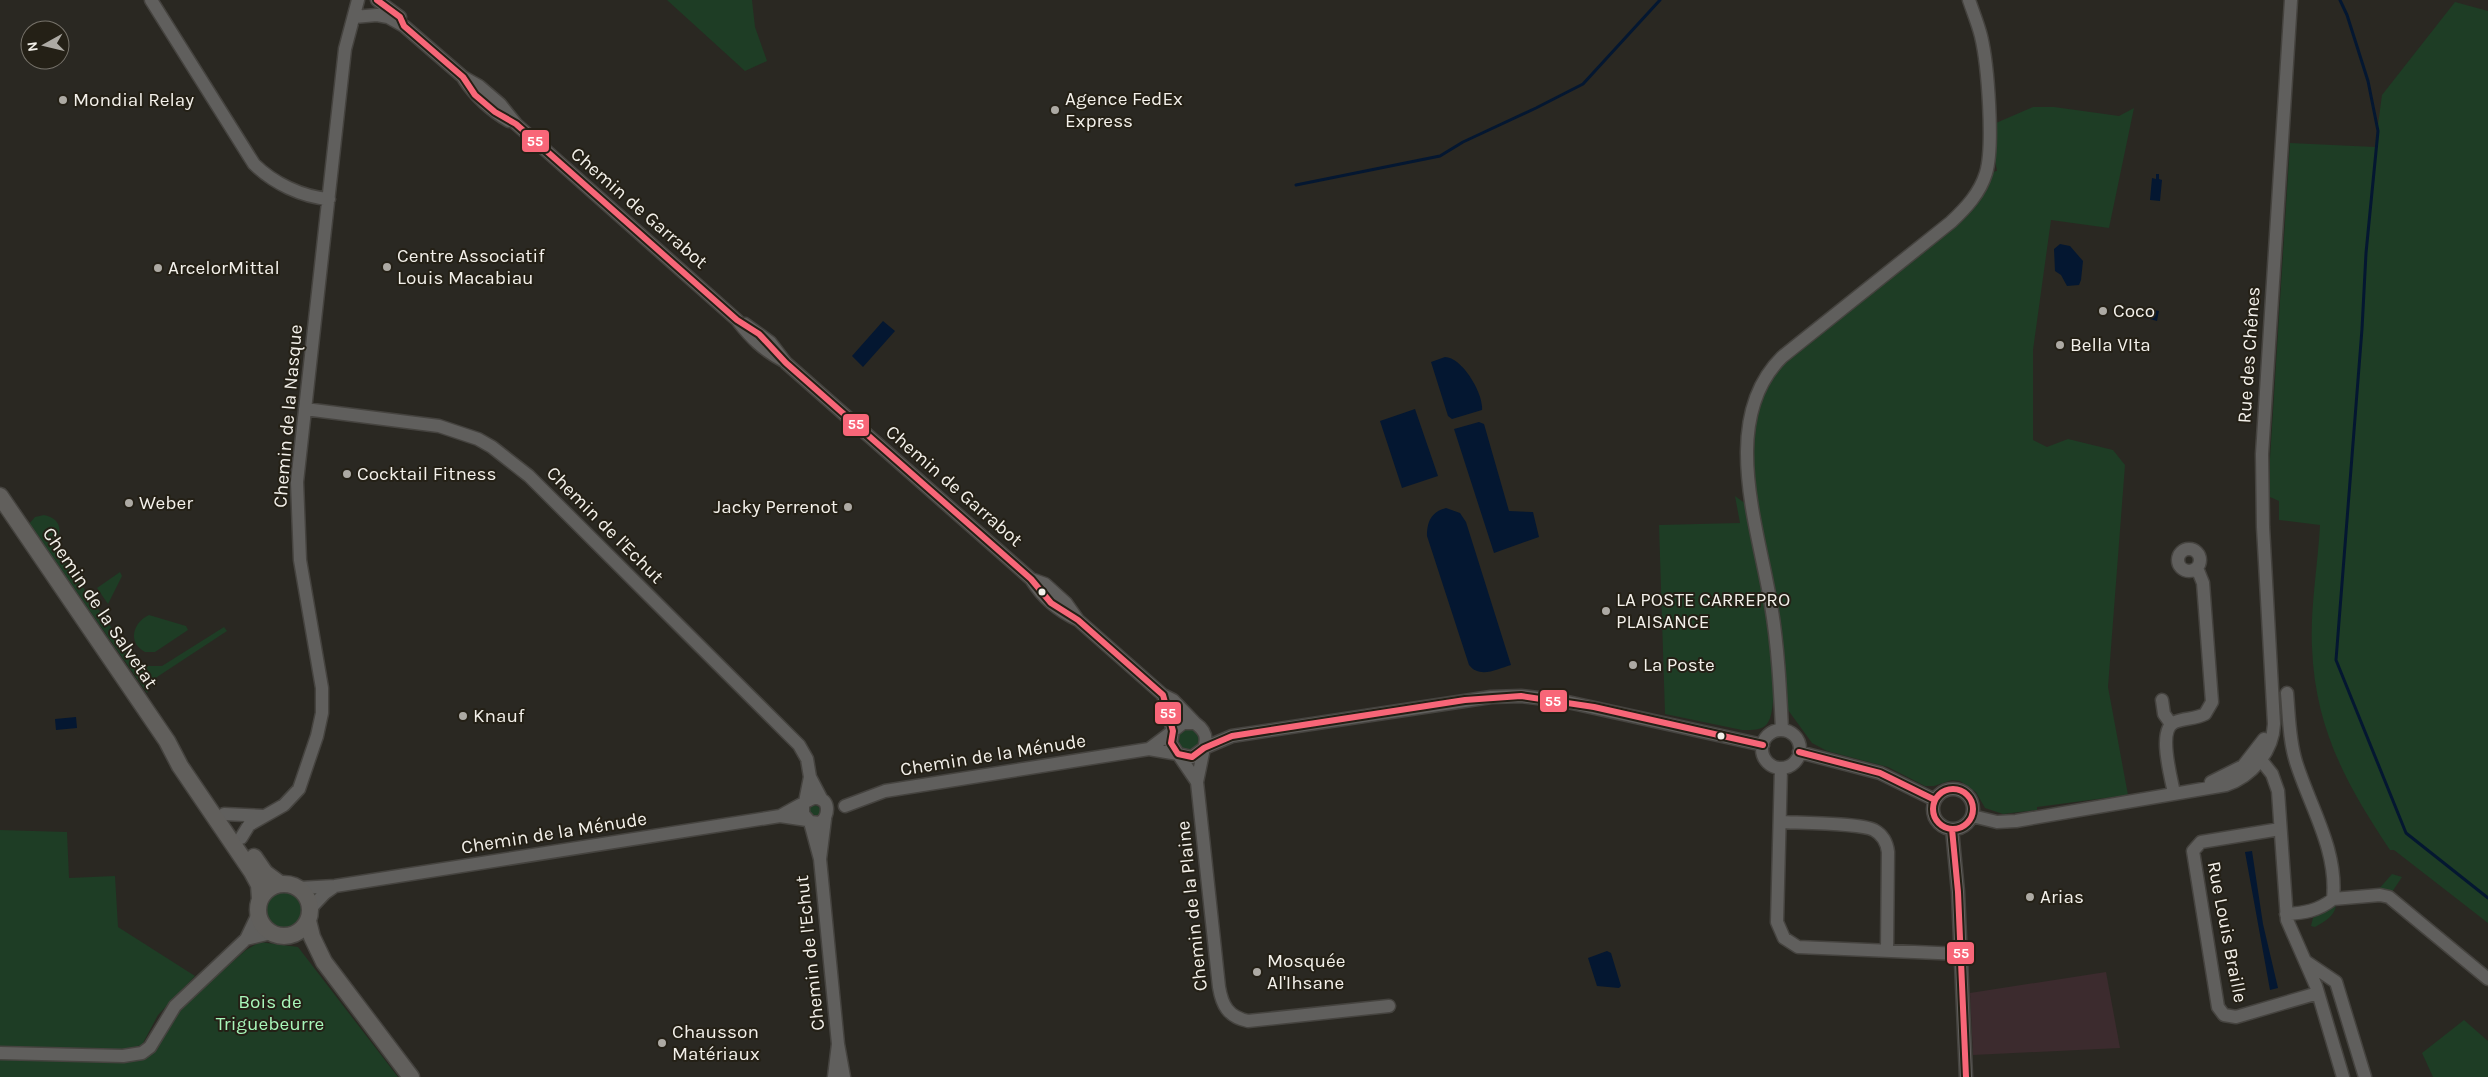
<svg xmlns="http://www.w3.org/2000/svg" width="2488" height="1077" font-family="Karla,sans-serif">
  <style>
    .education { fill: #3c2b2e }
    .green { fill: #1e3d25 }
    .water { fill: #041731 }
    .lines { fill: none; stroke-linecap: round; stroke-linejoin: round }
    .stream { stroke: #041731; stroke-width: 3 }
    .minor-casing { stroke: #45433f; stroke-width: 15 }
    .major-casing { stroke: #45433f; stroke-width: 19 }
    .minor { stroke: #605f5d; stroke-width: 12 }
    .major { stroke: #615f5c; stroke-width: 16 }
    .bus-1-casing { stroke: #242016; stroke-width: 10 }
    .bus-1 { stroke: #f86678; stroke-width: 6 }
    .poi-dot { fill: #adaaa4; stroke: #242016; stroke-width: 2 }
    .bus-dot { fill: #f3f0ea; stroke: #242016; stroke-width: 2 }
    .labels { text-anchor: middle; dominant-baseline: central; stroke-width: 4; stroke-linejoin: round; paint-order: stroke }
    .poi-label { font-size: 19px; fill: #f3f0ea; stroke: #242016; text-anchor: start }
    .street-label { font-size: 19px; fill: #f3f0ea; stroke: #242016 }
    .park-label { font-size: 19px; fill: #a8f6b9; stroke: #242016 }
    .line-badge { stroke: #242016; stroke-width: 2 }
    .badge-label { font-size: 14px; text-anchor: middle; font-weight: bold; fill: #fff }
  </style>
  <rect width="100%" height="100%" fill="#2a2822"/>
  <path class="education" d="M 2106,972 L 2120,1048 L 1973,1055 L 1970,993 Z"/>
  <path class="green" d="M 667,0 L 752,0 L 755,27 L 767,61 L 745,71 Z
    M 2455,2 L 2488,11 L 2488,923 L 2394,850 L 2390,850 C 2346,784 2315,728 2312,647 C 2310,609 2318,564 2320,525 L 2279,520 L 2279,501 L 2270,497 L 2270,458 L 2290,143 L 2375,147 L 2382,95 Z
    M 2033,107 L 2054,107 L 2119,116 L 2134,108 L 2109,228 L 2051,220 L 2033,350 L 2033,440 L 2047,447 L 2068,439 L 2113,450 L 2125,465 L 2108,687 L 2128,795 L 2037,807 L 2037,810 L 2003,814 L 1985,808 L 1976,792 L 1960,781 L 1952,780 L 1934,786 L 1925,786 L 1888,767 L 1827,751 L 1812,743 L 1788,710 L 1784,692 L 1772,578 L 1756,497 L 1753,462 L 1756,424 L 1761,395 L 1776,371 L 1795,352 L 1964,219 L 1981,196 L 1992,172 L 1997,171 L 1995,160 L 1996,123 Z
    M 1735,496 L 1746,504 C 1753,539 1787,700 1767,724 C 1761,731 1751,730 1742,730 L 1665,714 L 1659,525 L 1740,523 Z
    M 44,515 C 61,518 64,533 53,544 L 133,659 L 146,666 L 162,666 L 224,627 L 227,631 L 154,679 L 147,693 L 29,524 L 35,517 Z
    M 120,572 L 122,576 L 108,604 L 97,588 Z
    M 149,615 L 186,626 L 188,630 L 155,652 L 145,652 C 127,643 133,622 149,615 Z
    M1177 740a11 11 0 1 1 22 0a11 11 0 1 1-22 0Z
    M809.5 811a5.5 5.5 0 1 1 11 0a5.5 5.5 0 1 1-11 0Z
    M 0,830 L 67,832 L 69,878 L 115,876 L 118,927 L 195,976 L 158,1015 L 142,1045 L 120,1050 L 0,1046 Z
    M 2392,874 L 2402,877 L 2392,892 L 2378,890 Z
    M265 911a19 19 0 1 1 38 0a19 19 0 1 1-38 0Z
    M 2336,905 C 2335,916 2324,922 2315,927 L 2311,926 L 2313,918 Z
    M 260,942 L 298,947 L 398,1077 L 0,1077 L 0,1058 L 131,1060 L 149,1056 L 180,1008 L 246,950 Z
    M 2464,1020 L 2488,1041 L 2488,1077 L 2433,1077 L 2422,1053 Z"/>
  <path class="water" d="M 2156,174 L 2159,174 L 2159,179 L 2162,180 L 2160,201 L 2150,200 L 2152,178 L 2156,179 Z
    M 2060,244 L 2070,246 L 2083,261 L 2081,280 L 2079,285 L 2067,286 L 2061,275 L 2055,271 L 2054,249 Z
    M 2149,309 L 2159,311 L 2157,321 L 2143,317 L 2144,310 Z
    M 883,321 L 895,331 L 863,367 L 852,356 Z
    M 1445,357 C 1462,357 1484,394 1482,410 L 1452,419 L 1448,416 L 1431,362 Z
    M 1415,409 L 1438,476 L 1402,488 L 1380,421 Z
    M 1479,422 L 1484,424 L 1509,511 L 1533,512 L 1539,537 L 1494,553 L 1454,429 Z
    M 1446,508 L 1460,513 L 1466,522 L 1511,665 C 1497,669 1480,679 1469,665 L 1427,536 C 1427,522 1431,512 1446,508 Z
    M 76,717 L 77,728 L 56,730 L 55,719 Z
    M 2252,851 L 2263,924 L 2278,988 L 2270,990 L 2245,852 Z
    M 1607,951 L 1611,953 L 1621,986 L 1619,988 L 1597,986 L 1588,958 Z"/>
  <g class="lines">
    <path class="stream" d="M 2340,0 L 2347,15 L 2368,81 L 2378,131 L 2366,253 L 2362,329 L 2336,660 L 2406,833 L 2488,898
      M 1296,185 L 1440,156 L 1463,142 L 1536,108 L 1583,84 L 1660,0"/>
    <g class="minor-casing">
      <path id="minor" d="M 151,0 L 254,164 C 273,183 302,197 329,199
        M 377,0 L 400,17
        M 354,17 L 377,15 L 388,17 L 404,26 L 463,77 L 479,86 L 500,104 L 516,124 L 737,320 C 751,338 763,350 784,361
        M 464,79 C 476,97 490,110 509,121
        M 745,324 L 770,342 L 786,363 L 1031,579 C 1043,598 1057,610 1078,620
        M 305,409 L 439,426 L 478,439 L 492,447 L 529,476 L 799,745 L 807,759 L 810,777
        M2178 560a11 11 0 1 1 22 0a11 11 0 1 1-22 0Z
        M 1031,579 L 1045,584 L 1066,603 L 1078,620 L 1163,695 L 1173,700 L 1195,723
        M 1163,695 L 1173,731
        M 2162,700 L 2164,714 L 2171,724
        M 1782,730 C 1780,688 1778,646 1771,605 C 1759,529 1718,420 1782,357 L 1951,222 C 1966,208 1980,193 1986,173 C 1994,146 1988,65 1981,36 C 1978,24 1973,12 1969,0
        M1762 749a19 19 0 1 1 38 0a19 19 0 1 1-38 0Z
        M 1173,731 L 1149,749 L 1178,754 L 1197,782 L 1204,748 C 1208,737 1205,730 1195,723 L 1183,723 L 1173,731 L 1171,743 L 1178,754 L 1192,757 L 1204,748 L 1232,736 L 1491,697 L 1521,696 L 1563,701 L 1763,745
        M 1799,752 L 1880,773 L 1935,800
        M 2261,760 L 2272,774 L 2278,791 L 2287,920 L 2316,986 L 2343,1077
        M 1781,768 L 1777,922 L 1784,938 L 1798,947 L 1961,954
        M 1197,782 L 1219,987 C 1222,1005 1228,1017 1248,1021 L 1389,1006
        M 2211,782 L 2243,766 L 2264,739
        M1933 809a20 20 0 1 1 40 0a20 20 0 1 1-40 0Z
        M 2174,793 C 2171,777 2157,729 2175,722 C 2185,718 2196,719 2205,714 L 2212,702 L 2203,583 L 2197,568
        M 805,802 L 810,777 L 822,800
        M 803,805 L 803,814 L 810,822 L 820,823 C 830,816 830,797 815,798 C 811,798 786,813 780,816 L 807,820
        M 845,806 L 885,791 L 1149,749
        M 224,814 L 264,816
        M 1972,816 L 1997,822 L 2016,821 L 2226,785 C 2251,777 2273,752 2274,724 L 2263,527 L 2262,454 L 2291,0
        M 810,822 L 820,859 L 825,819
        M 1780,822 C 1799,823 1860,823 1874,830 C 1883,835 1887,843 1888,852 L 1887,950
        M 1952,829 L 1958,892 L 1966,1077
        M 2280,829 L 2201,842 L 2193,851 L 2218,1007 L 2224,1015 L 2236,1017 L 2318,993
        M 241,838 L 249,825 L 284,805 L 299,789 L 317,736 L 322,713 L 322,688 L 300,560 L 297,482 L 345,49 L 358,0
        M 820,859 L 838,1044
        M 299,888 L 335,886 L 780,816
        M 2333,899 L 2380,895 L 2389,897 L 2488,979
        M 310,909 L 325,893 L 335,886
        M 2286,914 C 2304,913 2318,911 2333,899 C 2338,850 2310,807 2296,762 C 2289,740 2289,715 2287,693
        M 246,939 L 271,933
        M 2305,961 L 2336,982 L 2365,1077
        M 0,1053 L 123,1056 L 142,1053 L 150,1047 L 175,1006 L 246,939 L 258,914
        M 834,1077 L 838,1044 L 844,1077"/>
    </g>
    <g class="major-casing">
      <path id="major" d="M 0,496 L 167,741 L 180,766 L 252,872 L 259,885 L 260,899
        M 254,857 L 265,873 L 280,884
        M258 910a26 26 0 1 1 52 0a26 26 0 1 1-52 0Z
        M 308,921 L 312,937 L 324,962 L 411,1077"/>
    </g>
    <use href="#minor" class="minor"/>
    <use href="#major" class="major"/>
    <g class="bus-1-casing">
      <path id="bus-1" d="M 377,0 L 400,17 L 404,26 L 463,77 L 475,95 L 495,112 L 516,124 L 737,320 L 759,334 L 786,363 L 1031,579 L 1051,603 L 1078,620 L 1163,695 L 1173,731 L 1171,743 L 1178,754 L 1192,757 L 1204,748 L 1232,736 L 1465,700 L 1521,696 L 1594,707 L 1763,745
        M 1799,752 L 1880,773 L 1935,800
        M1933 809a20 20 0 1 1 40 0a20 20 0 1 1-40 0Z
        M 1952,829 L 1958,892 L 1966,1077"/>
    </g>
    <use href="#bus-1" class="bus-1"/>
  </g>
  <g class="poi-dot">
    <circle cx="63" cy="100" r="5"/>
    <circle cx="1055" cy="110" r="5"/>
    <circle cx="387" cy="267" r="5"/>
    <circle cx="158" cy="268" r="5"/>
    <circle cx="2103" cy="311" r="5"/>
    <circle cx="2060" cy="345" r="5"/>
    <circle cx="347" cy="474" r="5"/>
    <circle cx="129" cy="503" r="5"/>
    <circle cx="848" cy="507" r="5"/>
    <circle cx="1606" cy="611" r="5"/>
    <circle cx="1633" cy="665" r="5"/>
    <circle cx="463" cy="716" r="5"/>
    <circle cx="2030" cy="897" r="5"/>
    <circle cx="1257" cy="972" r="5"/>
    <circle cx="662" cy="1043" r="5"/>
  </g>
  <g class="bus-dot">
    <circle cx="1042" cy="592" r="4.5"/>
    <circle cx="1721" cy="736" r="4.5"/>
  </g>
  <g class="labels">
    <g class="poi-label">
      <text x="1065" y="99">Agence FedEx<tspan x="1065" dy="22">Express</tspan></text>
      <text x="73" y="100">Mondial Relay</text>
      <text x="397" y="256">Centre Associatif<tspan x="397" dy="22">Louis Macabiau</tspan></text>
      <text x="168" y="268">ArcelorMittal</text>
      <text x="2113" y="311">Coco</text>
      <text x="2070" y="345">Bella VIta</text>
      <text x="357" y="474">Cocktail Fitness</text>
      <text x="139" y="503">Weber</text>
      <text x="838" y="507" text-anchor="end">Jacky Perrenot</text>
      <text x="1616" y="600">LA POSTE CARREPRO<tspan x="1616" dy="22">PLAISANCE</tspan></text>
      <text x="1643" y="665">La Poste</text>
      <text x="473" y="716">Knauf</text>
      <text x="2040" y="897">Arias</text>
      <text x="1267" y="961">Mosquée<tspan x="1267" dy="22">Al'Ihsane</tspan></text>
      <text x="672" y="1032">Chausson<tspan x="672" dy="22">Matériaux</tspan></text>
    </g>
    <g class="street-label">
      <text transform="translate(639 208) rotate(41)">Chemin de Garrabot</text>
      <text transform="translate(2249 355) rotate(-86)">Rue des Chênes</text>
      <text transform="translate(288 416) rotate(-85)">Chemin de la Nasque</text>
      <text transform="translate(954 486) rotate(41)">Chemin de Garrabot</text>
      <text transform="translate(605 525) rotate(45)">Chemin de l'Echut</text>
      <text transform="translate(100 608) rotate(56)">Chemin de la Salvetat</text>
      <text transform="translate(993 755) rotate(-9)">Chemin de la Ménude</text>
      <text transform="translate(554 833) rotate(-9)">Chemin de la Ménude</text>
      <text transform="translate(1192 906) rotate(-96)">Chemin de la Plaine</text>
      <text transform="translate(2227 932) rotate(79)">Rue Louis Braille</text>
      <text transform="translate(810 953) rotate(-96)">Chemin de l'Echut</text>
    </g>
    <g class="park-label">
      <text x="270" y="1002">Bois de<tspan x="270" dy="22">Triguebeurre</tspan></text>
    </g>
  </g>
  <g class="line-badge">
    <rect x="521" y="129" width="29" height="24" rx="5" fill="#f86678"/>
    <rect x="842" y="413" width="28" height="24" rx="5" fill="#f86678"/>
    <rect x="1539" y="689" width="29" height="24" rx="5" fill="#f86678"/>
    <rect x="1154" y="701" width="28" height="24" rx="5" fill="#f86678"/>
    <rect x="1946" y="941" width="29" height="24" rx="5" fill="#f86678"/>
  </g>
  <g class="badge-label">
    <text x="535" y="146">55</text>
    <text x="856" y="429">55</text>
    <text x="1553" y="706">55</text>
    <text x="1168" y="718">55</text>
    <text x="1961" y="958">55</text>
  </g>
  <g transform="translate(45 45) rotate(262)"><circle r="24" fill="#242016" stroke="#77736b"/>
  <path d="M0-4L9 19L0 12L-9 19Z" fill="#adaaa4"/>
  <text y="-8" font-size="14" font-weight="bold" text-anchor="middle" fill="#f3f0ea">N</text>
  </g>
</svg>
